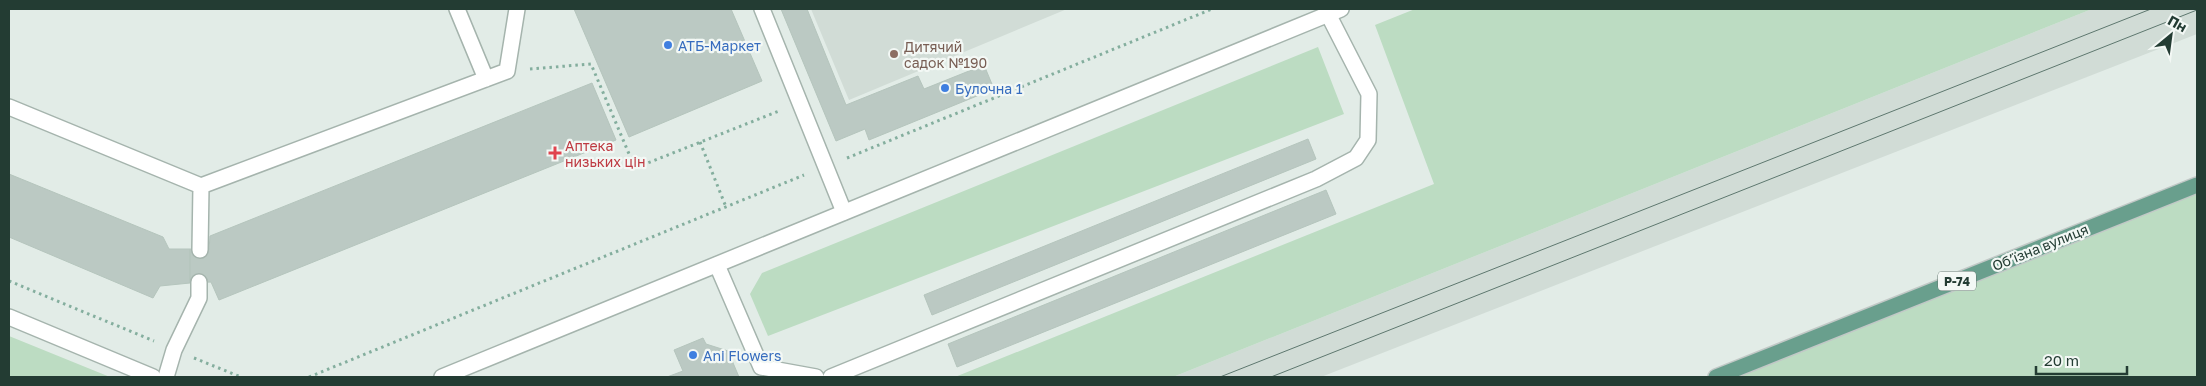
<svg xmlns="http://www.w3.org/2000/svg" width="2206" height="386" font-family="'Golos Text',sans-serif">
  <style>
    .built { fill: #d1dcd6 }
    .green { fill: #bcdcc2 }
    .building { fill: #bbc9c3; stroke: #b5c5bd }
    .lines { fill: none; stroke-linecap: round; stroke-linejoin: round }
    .service-casing { stroke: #a5b4ad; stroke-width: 18 }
    .minor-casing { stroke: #a5b4ad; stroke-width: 18 }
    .tertiary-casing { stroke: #a5b4ad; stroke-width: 18 }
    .primary-casing { stroke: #c1c8c6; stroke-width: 18 }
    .path { stroke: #84ae9e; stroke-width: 3; stroke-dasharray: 2.5 4; stroke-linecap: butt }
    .service { stroke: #fff; stroke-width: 15 }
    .minor { stroke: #fff; stroke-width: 15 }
    .tertiary { stroke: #fff; stroke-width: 15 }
    .primary { stroke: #699f8d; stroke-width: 15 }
    .tram { stroke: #5e786f; stroke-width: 1 }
    .shop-dot { fill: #3f7fe0; stroke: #f3f8f5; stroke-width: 2 }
    .education-dot { fill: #8d6e63; stroke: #f3f8f5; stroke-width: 2 }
    .health-dot { fill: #e0444e; stroke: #f3f8f5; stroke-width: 2 }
    .labels { text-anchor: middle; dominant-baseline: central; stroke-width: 4.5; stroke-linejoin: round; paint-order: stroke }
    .shield { fill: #f3f8f5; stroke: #61746d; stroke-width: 1 }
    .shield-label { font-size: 12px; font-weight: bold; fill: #233c33 }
    .shop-label { font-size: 14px; fill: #366cbe; stroke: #f3f8f5; text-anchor: start }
    .education-label { font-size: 14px; fill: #785e54; stroke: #f3f8f5; text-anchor: start }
    .health-label { font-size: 14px; fill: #be3a42; stroke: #f3f8f5; text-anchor: start }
    .street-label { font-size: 14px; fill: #233c33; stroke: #f3f8f5 }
  </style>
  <rect width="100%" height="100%" fill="#e2ece7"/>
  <path class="built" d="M 811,9 L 1067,9 L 849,100 Z
    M 2092,9 L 2197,9 L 2197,34 L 1321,377 L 1173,377 Z"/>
  <path class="green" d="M 1415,9 L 2092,9 L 1173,377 L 955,377 L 1434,184 L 1375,25 Z
    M 1318,47 L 1344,114 L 768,336 L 750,294 L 762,273 Z
    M 2197,185 L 2197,377 L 1716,377 Z
    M 9,336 L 110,377 L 9,377 Z"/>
  <path class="building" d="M 574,9 L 731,9 L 762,81 L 629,137 Z
    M 781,9 L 807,9 L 846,105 L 918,76 L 924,89 L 984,65 L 994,89 L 869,140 L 865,129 L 836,141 Z
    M 592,83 L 616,140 L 219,300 L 211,282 L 190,283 L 190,249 L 209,250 L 210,236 Z
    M 1308,139 L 1316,159 L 932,315 L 924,295 Z
    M 9,174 L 163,237 L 169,249 L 190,249 L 190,283 L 160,286 L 153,298 L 9,237 Z
    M 1326,190 L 1336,214 L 957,367 L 948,344 Z
    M 703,338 L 706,344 L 728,351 L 739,377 L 667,377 L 683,371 L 674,350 Z"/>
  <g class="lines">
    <g class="service-casing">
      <path id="service" d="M 457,9 L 486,79
        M 762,9 L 844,212
        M 9,107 L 201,186 L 200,250
        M 201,186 L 507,71 L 517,9
        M 717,265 L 761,367 L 816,377
        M 166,377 L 174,350 L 199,298 L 199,282
        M 831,377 L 1316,179 L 1356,158 L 1368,140 L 1369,94 L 1328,14"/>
    </g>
    <g class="minor-casing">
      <path id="minor" d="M 9,317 L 153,377"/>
    </g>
    <g class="tertiary-casing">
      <path id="tertiary" d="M 442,377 L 1341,9"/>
    </g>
    <g class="primary-casing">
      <path id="primary" d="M 1716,377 L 2197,185"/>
    </g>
    <path class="path" d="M 530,69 L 591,64 L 635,168 L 779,111
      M 700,142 L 726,207
      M 847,158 L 1212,9
      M 9,281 L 154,341
      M 194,358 L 241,377
      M 309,377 L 804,175"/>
    <use href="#service" class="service"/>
    <use href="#minor" class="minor"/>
    <use href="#tertiary" class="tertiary"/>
    <use href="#primary" class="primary"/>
    <path class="tram" d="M 1220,377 L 2151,9
      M 1271,377 L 2197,10"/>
  </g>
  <g class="shop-dot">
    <circle cx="668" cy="45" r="5"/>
    <circle cx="945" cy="88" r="5"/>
    <circle cx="693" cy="355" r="5"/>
  </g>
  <circle class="education-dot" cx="894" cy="54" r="5"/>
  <path class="health-dot" d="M552.5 145.5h5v5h5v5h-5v5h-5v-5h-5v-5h5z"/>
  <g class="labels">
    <rect class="shield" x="1938" y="271.5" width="38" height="19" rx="4"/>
    <g class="shield-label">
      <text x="1957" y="281">Р-74</text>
    </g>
    <g class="shop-label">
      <text x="678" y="45">АТБ-Маркет</text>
      <text x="955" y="88">Булочна 1</text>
      <text x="703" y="355">Ani Flowers</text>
    </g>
    <g class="education-label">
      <text x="904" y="46">Дитячий<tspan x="904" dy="16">садок №190</tspan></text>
    </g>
    <g class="health-label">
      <text x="565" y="145">Аптека<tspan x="565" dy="16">низьких цін</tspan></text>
    </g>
    <g class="street-label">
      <text transform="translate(2040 247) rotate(-22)">Обʼїзна вулиця</text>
    </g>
  </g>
  <rect width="2206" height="386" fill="none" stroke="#233c33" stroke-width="20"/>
  <g transform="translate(2171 35) rotate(29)" stroke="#f3f8f5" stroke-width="4" paint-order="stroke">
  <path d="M0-4L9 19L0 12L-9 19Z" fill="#233c33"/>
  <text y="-8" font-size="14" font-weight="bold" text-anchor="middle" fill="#233c33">Пн</text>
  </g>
  <path d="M2036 366v8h91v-8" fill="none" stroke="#233c33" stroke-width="2.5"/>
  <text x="2044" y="366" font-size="15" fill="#233c33" stroke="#f3f8f5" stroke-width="4" paint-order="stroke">20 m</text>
</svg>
